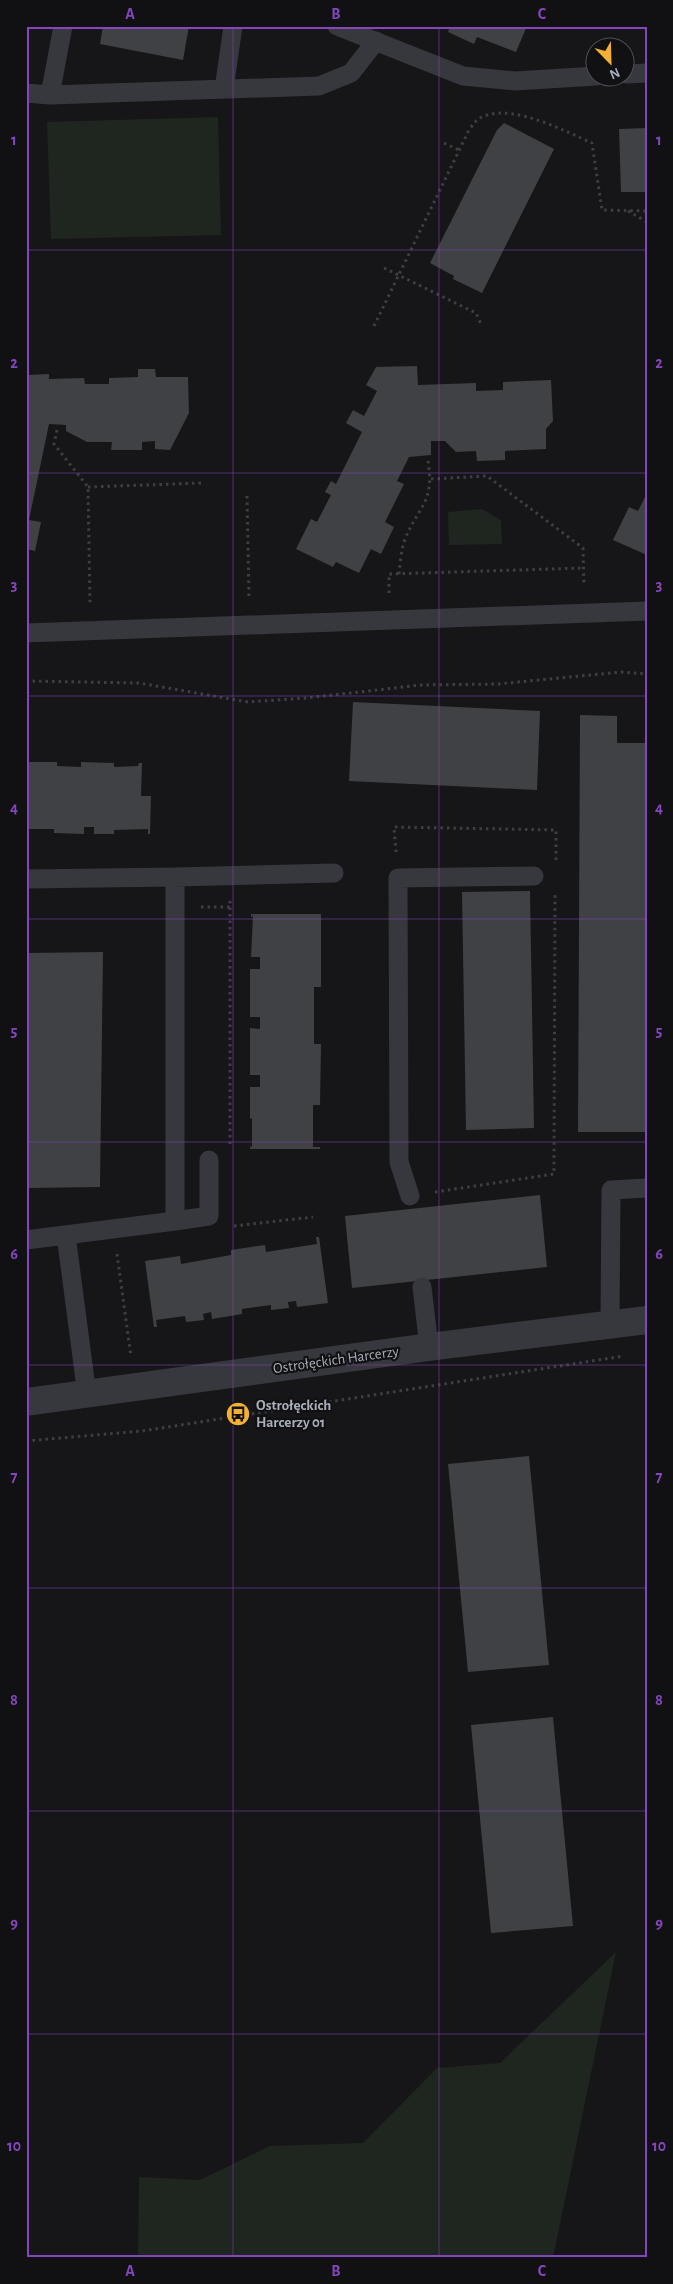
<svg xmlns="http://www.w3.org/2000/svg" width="673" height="2284" font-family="'Alegreya Sans',sans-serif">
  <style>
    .green { fill: #1e261f }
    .building { fill: #404145 }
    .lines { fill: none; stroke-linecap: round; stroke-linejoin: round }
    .path { stroke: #3d3f44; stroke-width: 3; stroke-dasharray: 2.5 4; stroke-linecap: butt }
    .lane { stroke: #37383d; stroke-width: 19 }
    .street { stroke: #37383d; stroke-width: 28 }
    .grid { fill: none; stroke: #8446be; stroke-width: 1; stroke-opacity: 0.55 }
    .labels { text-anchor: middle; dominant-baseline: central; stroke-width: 4.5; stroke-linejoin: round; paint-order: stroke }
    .street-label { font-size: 15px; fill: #a8adb8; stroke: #111113 }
    .poi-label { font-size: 15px; font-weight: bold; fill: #a8adb8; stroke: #111113; text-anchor: start }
    .neatline { fill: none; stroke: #8446be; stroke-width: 2 }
    .grid-label { font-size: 16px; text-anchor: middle; font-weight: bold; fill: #8446be }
  </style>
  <rect width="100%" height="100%" fill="#161618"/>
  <path class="green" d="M 218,117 L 221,235 L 51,239 L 47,122 Z
    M 482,509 L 501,520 L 502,544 L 449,545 L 448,512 Z
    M 616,1952 L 553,2258 L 138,2258 L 139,2177 L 200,2180 L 270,2146 L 363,2143 L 437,2068 L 500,2063 Z"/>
  <path class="building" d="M 103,26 L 189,26 L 183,60 L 100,44 Z
    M 450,26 L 527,26 L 516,52 L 477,37 L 474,44 L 448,32 Z
    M 504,123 L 554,149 L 482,293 L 453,279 L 454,276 L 430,263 L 497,130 Z
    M 647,128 L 647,192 L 621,192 L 619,129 Z
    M 417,366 L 418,385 L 476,383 L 476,391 L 503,390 L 503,382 L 551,380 L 553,421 L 546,429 L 546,449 L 505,451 L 505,460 L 477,461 L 476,451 L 456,452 L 445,441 L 431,441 L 431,455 L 409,457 L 397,481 L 404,484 L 385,522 L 394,527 L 381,554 L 371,549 L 359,573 L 336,562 L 333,567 L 296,549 L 311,519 L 317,522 L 331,495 L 325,492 L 331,481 L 336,484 L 362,432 L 346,423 L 353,410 L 364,416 L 377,391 L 366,385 L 376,367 Z
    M 138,369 L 155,369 L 156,377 L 188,377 L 189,413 L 170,450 L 155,449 L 155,441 L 142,442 L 142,450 L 111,450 L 112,442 L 87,442 L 66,431 L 66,425 L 49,424 L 29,520 L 41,522 L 35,551 L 26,549 L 26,375 L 49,374 L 49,379 L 84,378 L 85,384 L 109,384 L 109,378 L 138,377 Z
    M 647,493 L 647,555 L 613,540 L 629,507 L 638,511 Z
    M 353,702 L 540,711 L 537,790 L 349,781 Z
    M 580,715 L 617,716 L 617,743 L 647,743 L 647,1132 L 578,1132 Z
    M 26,762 L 57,762 L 57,766 L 81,767 L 81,762 L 114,763 L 114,767 L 138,766 L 139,763 L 142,763 L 141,796 L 151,796 L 150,834 L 148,834 L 148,829 L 114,830 L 114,834 L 94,834 L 94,827 L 84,827 L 84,834 L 54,833 L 54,829 L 26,829 Z
    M 530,891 L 534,1128 L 466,1130 L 462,892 Z
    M 251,914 L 321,914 L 321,987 L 314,987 L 314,1044 L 321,1044 L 320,1105 L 313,1105 L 313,1147 L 320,1147 L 320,1149 L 250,1149 L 250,1146 L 252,1147 L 252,1118 L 250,1119 L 250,1087 L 260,1087 L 260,1075 L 250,1075 L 250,1028 L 260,1029 L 260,1017 L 250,1017 L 250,969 L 260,969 L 260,957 L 251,957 L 253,916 L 251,917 Z
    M 103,952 L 100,1187 L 27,1188 L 28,953 Z
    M 540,1195 L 547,1267 L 352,1288 L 345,1216 Z
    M 316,1237 L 319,1237 L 328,1303 L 297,1307 L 296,1301 L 288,1302 L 289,1308 L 271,1310 L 271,1305 L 242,1309 L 242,1314 L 212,1319 L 211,1312 L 203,1314 L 204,1320 L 186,1322 L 185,1316 L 156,1320 L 157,1327 L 154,1327 L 145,1261 L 180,1256 L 181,1264 L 231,1255 L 231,1250 L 265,1245 L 266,1252 L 317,1244 Z
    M 529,1456 L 549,1665 L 468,1672 L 448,1464 Z
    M 553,1717 L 573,1926 L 491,1933 L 471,1725 Z"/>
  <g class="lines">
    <path class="path" d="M 444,143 L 459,150
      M 628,211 L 647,222
      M 384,268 L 476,313 L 481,324
      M 374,326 L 469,130 C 474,123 478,117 487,115 C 517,106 565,131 592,143 L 602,210 L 647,211
      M 57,430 L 54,444 L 88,487 L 90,605
      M 431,479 L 487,476 L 583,548 L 584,586
      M 88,487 L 202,483
      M 247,496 L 249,598
      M 399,574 C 400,564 401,552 404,542 C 417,506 435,505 428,461
      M 389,593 L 389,574 L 583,568
      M 26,681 L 139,683 L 248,702 L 306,698 L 421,685 L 498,684 L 621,672 L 647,674
      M 396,852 L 394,827 L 556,830 L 556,861
      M 230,901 L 230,1145
      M 201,907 L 230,907
      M 435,1192 L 554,1174 L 555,893
      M 234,1226 L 313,1217
      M 117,1254 L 131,1357
      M 26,1441 L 142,1431 L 624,1356"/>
    <path class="lane" d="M 337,26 L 463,76 L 515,81 L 596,76
      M 626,74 L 647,73
      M 224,89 L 233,26
      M 26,93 L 50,95 L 319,86 L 351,73 L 376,41
      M 50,95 L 63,26
      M 26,633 L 647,611
      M 26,879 L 175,877
      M 410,1196 L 399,1162 L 398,878 L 534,876
      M 175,1221 L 209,1216 L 209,1160
      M 66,1235 L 87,1395
      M 26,1240 L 175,1221 L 175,877 L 334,873
      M 422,1287 L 429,1347
      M 610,1323 L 611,1190 L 647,1188"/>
    <path class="street" d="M 26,1402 L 429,1347 L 647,1320"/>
  </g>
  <path class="grid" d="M 233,26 L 233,2258M 439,26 L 439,2258M 26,250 L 647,250M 26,473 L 647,473M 26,696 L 647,696M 26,919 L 647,919M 26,1142 L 647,1142M 26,1365 L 647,1365M 26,1588 L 647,1588M 26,1811 L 647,1811M 26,2034 L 647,2034"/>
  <defs>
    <g id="bus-disc" transform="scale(1.25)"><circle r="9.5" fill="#f2b134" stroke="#111113"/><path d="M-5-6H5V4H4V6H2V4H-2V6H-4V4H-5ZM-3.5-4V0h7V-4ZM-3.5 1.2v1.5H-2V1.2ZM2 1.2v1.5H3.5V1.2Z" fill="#111"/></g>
  </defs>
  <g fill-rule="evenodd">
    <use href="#bus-disc" x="238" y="1414"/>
  </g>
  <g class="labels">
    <g class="street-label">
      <text transform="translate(336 1360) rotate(-8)">Ostrołęckich Harcerzy</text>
    </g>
    <g class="poi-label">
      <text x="256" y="1405">Ostrołęckich<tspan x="256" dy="17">Harcerzy 01</tspan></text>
    </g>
  </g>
  <rect width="673" height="2284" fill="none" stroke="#111113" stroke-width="55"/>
  <g transform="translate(610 62) rotate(157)"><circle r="24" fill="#111113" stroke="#4d4f55"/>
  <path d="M0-4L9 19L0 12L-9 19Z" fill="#f2b134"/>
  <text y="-8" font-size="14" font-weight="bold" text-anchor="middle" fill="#a8adb8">N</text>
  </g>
  <rect x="28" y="28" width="618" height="2228" class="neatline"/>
  <g class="grid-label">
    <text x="130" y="19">A</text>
    <text x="336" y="19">B</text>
    <text x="542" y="19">C</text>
    <text x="14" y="145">1</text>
    <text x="659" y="145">1</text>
    <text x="14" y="368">2</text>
    <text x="659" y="368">2</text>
    <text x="14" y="590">3</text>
    <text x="659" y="590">3</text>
    <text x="14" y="813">4</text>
    <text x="659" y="813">4</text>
    <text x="14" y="1036">5</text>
    <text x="659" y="1036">5</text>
    <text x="14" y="1259">6</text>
    <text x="659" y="1259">6</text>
    <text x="14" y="1482">7</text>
    <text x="659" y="1482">7</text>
    <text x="14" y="1705">8</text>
    <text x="659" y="1705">8</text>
    <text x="14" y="1928">9</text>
    <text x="659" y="1928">9</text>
    <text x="14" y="2151">10</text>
    <text x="659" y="2151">10</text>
    <text x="130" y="2276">A</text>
    <text x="336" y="2276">B</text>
    <text x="542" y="2276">C</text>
  </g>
</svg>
